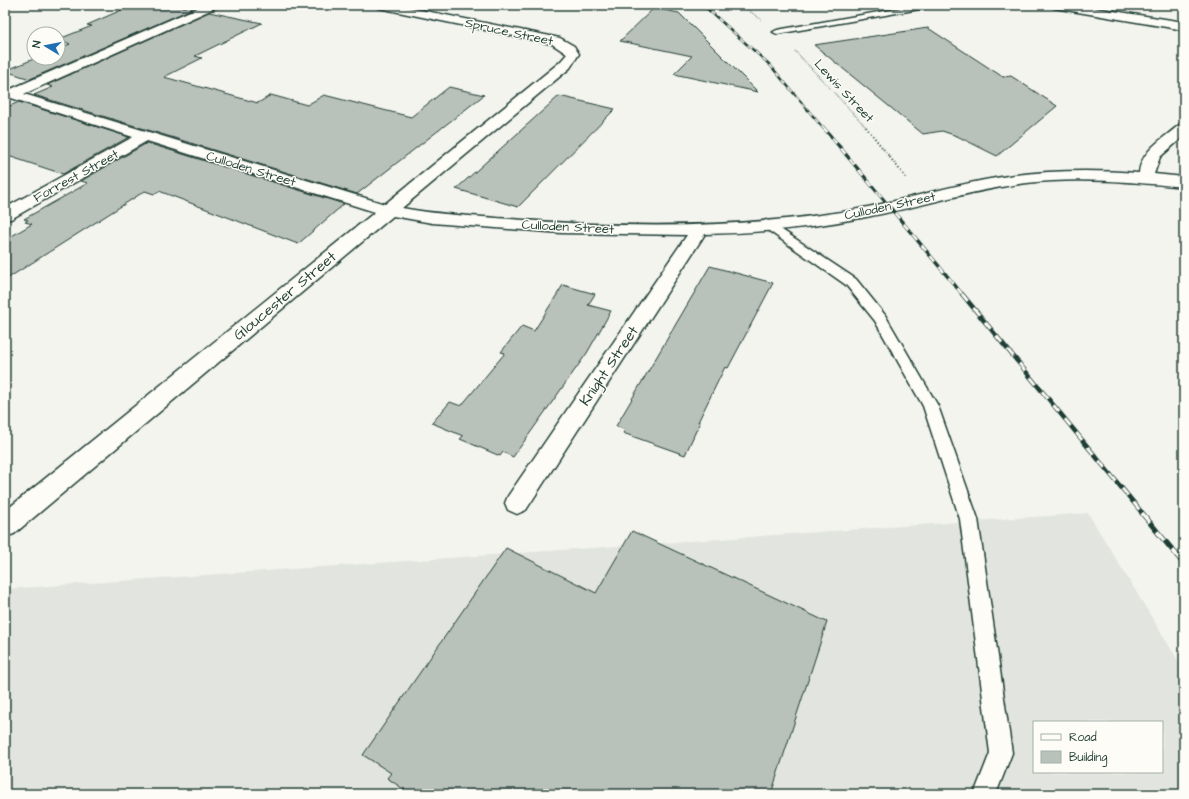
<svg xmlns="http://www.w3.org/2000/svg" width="1189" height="799" font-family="'Architects Daughter',sans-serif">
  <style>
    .built { fill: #e2e5df; fill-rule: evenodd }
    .building { fill: #b9c1bb; stroke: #1f3d34 }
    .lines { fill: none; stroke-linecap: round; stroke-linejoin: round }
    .service-casing { stroke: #1f3d34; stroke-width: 3 }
    .minor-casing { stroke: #1f3d34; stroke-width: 3 }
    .tertiary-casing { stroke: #1f3d34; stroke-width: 3 }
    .path-far1 { stroke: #1f3d34; stroke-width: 1.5; stroke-dasharray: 0.5 1.5; stroke-linecap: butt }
    .path { stroke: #1f3d34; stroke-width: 2; stroke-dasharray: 1 2.5; stroke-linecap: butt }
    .service { fill: #fdfcf7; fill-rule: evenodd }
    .minor { fill: #fdfcf7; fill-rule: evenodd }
    .tertiary { fill: #fdfcf7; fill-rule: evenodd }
    .rail-far3-casing { stroke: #1f3d34; stroke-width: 2.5 }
    .rail-far2-casing { stroke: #1f3d34; stroke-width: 3.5 }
    .rail-far1-casing { stroke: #1f3d34; stroke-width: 4.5 }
    .rail-casing { stroke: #1f3d34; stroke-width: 5.5 }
    .rail-far3 { stroke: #fdfcf7; stroke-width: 1.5; stroke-dasharray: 5; stroke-linecap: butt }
    .rail-far2 { stroke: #fdfcf7; stroke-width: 2.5; stroke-dasharray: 7; stroke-linecap: butt }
    .rail-far1 { stroke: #fdfcf7; stroke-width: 3; stroke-dasharray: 9; stroke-linecap: butt }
    .rail { stroke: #fdfcf7; stroke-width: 4; stroke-dasharray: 12; stroke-linecap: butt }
    .labels { text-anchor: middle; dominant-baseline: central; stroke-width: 3; stroke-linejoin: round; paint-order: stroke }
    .far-street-label { font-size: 13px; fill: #1f3d34; stroke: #fdfcf7 }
    .street-label { font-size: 15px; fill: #1f3d34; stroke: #fdfcf7 }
  </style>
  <rect width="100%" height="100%" fill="#f4f4ef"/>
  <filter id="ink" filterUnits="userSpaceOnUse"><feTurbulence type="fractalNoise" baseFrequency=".025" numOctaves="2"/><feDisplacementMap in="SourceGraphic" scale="8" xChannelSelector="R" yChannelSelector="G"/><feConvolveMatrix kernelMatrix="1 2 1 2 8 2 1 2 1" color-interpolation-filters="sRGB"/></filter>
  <g filter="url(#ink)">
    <path class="built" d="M 1088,513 L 1184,670 L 1184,794 L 5,794 L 5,589 ZM 1034,722 L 1162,722 L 1162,772 L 1034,772 Z"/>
    <path class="building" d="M 133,5 L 174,5 L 192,9 L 30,79 L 5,71 L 36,58 L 58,58 L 58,49 L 70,44 L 59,39 L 92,26 L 87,25 Z
      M 654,8 L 679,13 L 758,92 L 674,74 L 692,56 L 620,41 Z
      M 209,12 L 262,23 L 195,56 L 202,58 L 164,77 L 258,103 L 271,95 L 307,105 L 324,95 L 411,117 L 449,87 L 484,95 L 357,194 L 34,95 L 53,87 L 47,85 Z
      M 928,28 L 1003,77 L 1011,76 L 1057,106 L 997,156 L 957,136 L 942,131 L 923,134 L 814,45 Z
      M 559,96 L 615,109 L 518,207 L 456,189 Z
      M 19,102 L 129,137 L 63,174 L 5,155 L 5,108 Z
      M 147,143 L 344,204 L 298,244 L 159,191 L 154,194 L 145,191 L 5,280 L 5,240 L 32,224 L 25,222 L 28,220 L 24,219 L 88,183 L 81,181 Z
      M 710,266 L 773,283 L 728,368 L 725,367 L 698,422 L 700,422 L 685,455 L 623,433 L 625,430 L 616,426 Z
      M 563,285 L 595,294 L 588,305 L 611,311 L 587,353 L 513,457 L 503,452 L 500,456 L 460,439 L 463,436 L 432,423 L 450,402 L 461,406 L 505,353 L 501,352 L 522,326 L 534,331 Z
      M 632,531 L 827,622 L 771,794 L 411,794 L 387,778 L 391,773 L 363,755 L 506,548 L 596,593 Z"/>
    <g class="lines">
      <g class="service-casing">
        <path id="service" d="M 918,5 L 935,5 L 931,7 L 777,34 L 773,32 L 777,30 Z
          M 766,220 L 770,222 L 856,279 L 885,315 L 938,406 L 978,519 L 1012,753 L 996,794 L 974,794 L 990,753 L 960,519 L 923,406 L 875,321 L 846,285 L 762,226 L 760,224 L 762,222 Z"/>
      </g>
      <g class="minor-casing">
        <path id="minor" d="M 204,5 L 219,5 L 217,7 L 24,94 L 385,204 L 560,62 L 567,54 L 552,44 L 379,8 L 373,5 L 396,5 L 560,38 L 574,46 L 579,54 L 570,68 L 402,208 C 438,215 474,216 510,219 C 620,228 732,229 841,212 C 897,203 952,184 1008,176 C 1052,170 1095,170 1139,173 C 1141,150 1163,139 1179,125 L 1184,124 L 1184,136 L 1160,157 L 1154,174 L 1184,177 L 1184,187 C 1132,182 1079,177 1027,183 C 971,190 917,208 861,218 C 810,228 757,233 705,234 L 526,510 L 517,514 L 508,510 L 505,503 L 508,496 L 687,235 L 561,233 L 432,223 L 393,216 L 14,534 L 5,537 L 5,511 L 375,212 L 147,141 L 11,219 L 5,220 L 5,208 L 133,137 L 5,96 L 5,88 L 11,89 Z"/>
      </g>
      <g class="tertiary-casing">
        <path id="tertiary" d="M 1048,5 L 1075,5 L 1184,22 L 1184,30 L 1054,8 Z"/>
      </g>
      <path class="path-far1" d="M 741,5 L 762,20
        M 795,51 L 867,128"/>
      <path class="path" d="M 866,127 L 907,179"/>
      <use href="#service" class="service"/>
      <use href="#minor" class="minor"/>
      <use href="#tertiary" class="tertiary"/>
      <g class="rail-far3-casing">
        <path id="rail-far3" d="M 703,5 L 770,65 L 823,128"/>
      </g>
      <g class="rail-far2-casing">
        <path id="rail-far2" d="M 823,127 L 963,295"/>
      </g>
      <g class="rail-far1-casing">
        <path id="rail-far1" d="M 962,294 L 1143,514"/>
      </g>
      <g class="rail-casing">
        <path id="rail" d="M 1142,513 L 1184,564"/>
      </g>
      <use href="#rail-far3" class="rail-far3"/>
      <use href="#rail-far2" class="rail-far2"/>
      <use href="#rail-far1" class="rail-far1"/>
      <use href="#rail" class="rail"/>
    </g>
  </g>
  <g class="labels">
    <g class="far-street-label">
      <text transform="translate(509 32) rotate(12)">Spruce Street</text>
      <text transform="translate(844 91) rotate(47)">Lewis Street</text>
      <text transform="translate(251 169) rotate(17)">Culloden Street</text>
      <text transform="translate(76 176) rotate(-29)">Forrest Street</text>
      <text transform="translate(890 206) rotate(-12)">Culloden Street</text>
      <text transform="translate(568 227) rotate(3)">Culloden Street</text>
    </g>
    <g class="street-label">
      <text transform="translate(285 296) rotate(-40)">Gloucester Street</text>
      <text transform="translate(609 366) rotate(-56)">Knight Street</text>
    </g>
  </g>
  <rect width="1189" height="799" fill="none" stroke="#fdfcf7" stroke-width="20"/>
  <rect x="10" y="10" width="1169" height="779" fill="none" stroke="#1f3d34" stroke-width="1.5" filter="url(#ink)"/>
  <rect x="1033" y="721" width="130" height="52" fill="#fdfcf7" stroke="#a4b0a9"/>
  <rect x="1041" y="734" width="20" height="6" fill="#fdfcf7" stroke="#a4b0a9"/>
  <text x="1069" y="741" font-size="12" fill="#1f3d34">Road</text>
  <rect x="1041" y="751" width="20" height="12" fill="#b9c1bb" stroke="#a4b0a9"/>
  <text x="1069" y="761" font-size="12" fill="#1f3d34">Building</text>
  <g transform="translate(46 46) rotate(280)"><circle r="19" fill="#fdfcf7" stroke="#a4b0a9"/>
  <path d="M0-3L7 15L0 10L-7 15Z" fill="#1f6fb2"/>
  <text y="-6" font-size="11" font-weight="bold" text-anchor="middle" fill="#1f3d34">N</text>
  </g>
</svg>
